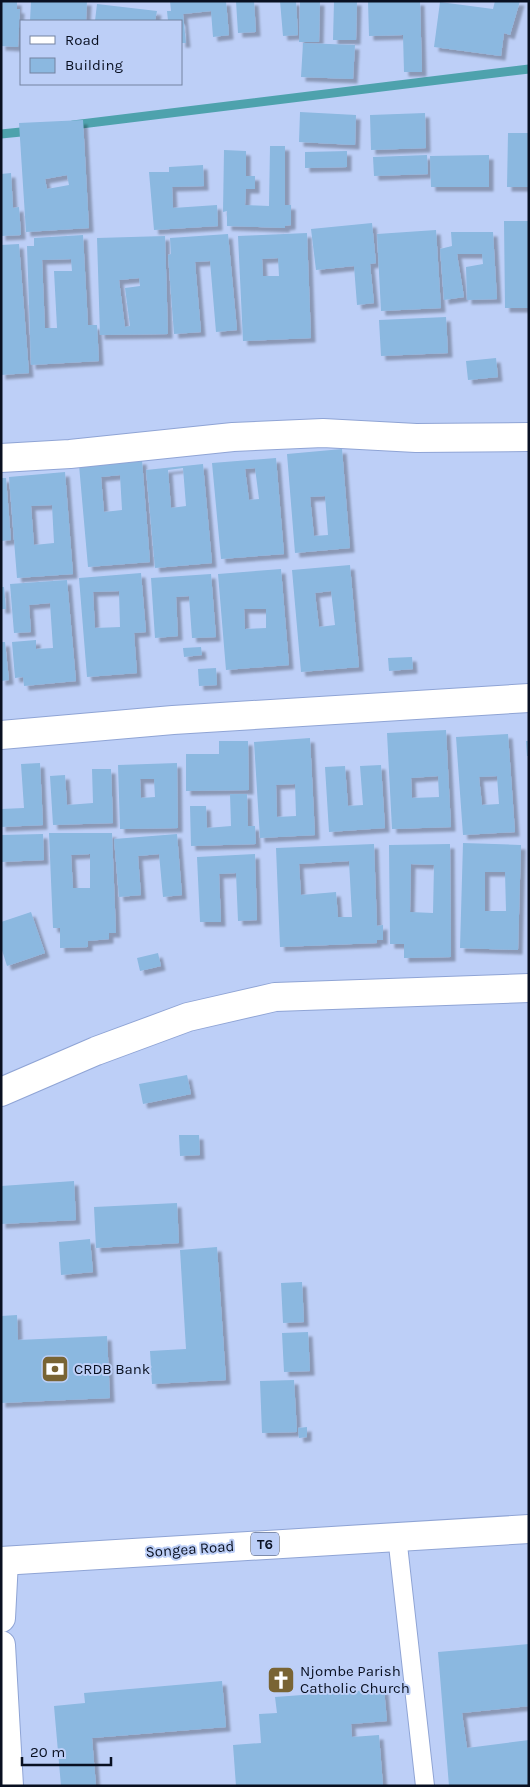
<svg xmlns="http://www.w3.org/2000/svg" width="530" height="1787" font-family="Karla,sans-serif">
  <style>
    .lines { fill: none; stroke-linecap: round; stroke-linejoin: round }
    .stream { stroke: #4ea2ad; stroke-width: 9 }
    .building { fill: #8bb8e0; fill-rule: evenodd; filter: url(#shadow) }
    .service-casing { stroke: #8fa4d5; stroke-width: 20 }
    .minor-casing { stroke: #8fa4d5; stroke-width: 30 }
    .trunk-casing { stroke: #8fa4d5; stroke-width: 30 }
    .service { stroke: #fff; stroke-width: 18 }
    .minor { stroke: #fff; stroke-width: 28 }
    .trunk { stroke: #fff; stroke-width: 28 }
    .labels { text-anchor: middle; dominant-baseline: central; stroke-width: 4; stroke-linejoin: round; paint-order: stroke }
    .shield { fill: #bdcff7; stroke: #3f4961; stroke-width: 1 }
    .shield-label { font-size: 14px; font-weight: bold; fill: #091021 }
    .poi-label { font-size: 15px; fill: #091021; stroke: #bdcff7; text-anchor: start }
    .street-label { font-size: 15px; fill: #091021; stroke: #bdcff7 }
  </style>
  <defs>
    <filter id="shadow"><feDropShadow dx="4.5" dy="4.5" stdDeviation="1" flood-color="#0004"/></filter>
  </defs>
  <rect width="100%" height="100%" fill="#bdcff7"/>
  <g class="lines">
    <path class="stream" d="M 73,125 L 529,69
      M 1,134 L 31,131"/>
  </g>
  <path class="building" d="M 1,1 L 17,1 L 17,9 L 20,9 L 18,47 L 1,46 Z
    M 31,1 L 87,1 L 86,21 L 30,21 Z
    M 170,1 L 226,1 L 229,35 L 213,37 L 211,11 L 183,14 L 186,43 L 181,43 L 181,21 L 168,21 L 167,11 L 171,11 Z
    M 236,1 L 254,1 L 256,32 L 238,33 Z
    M 280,1 L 296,1 L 298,35 L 283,36 Z
    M 300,1 L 320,1 L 319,42 L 299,42 Z
    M 334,1 L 357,1 L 356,40 L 333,40 Z
    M 368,1 L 420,1 L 422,72 L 404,72 L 403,35 L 369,36 Z
    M 495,1 L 520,1 L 510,35 L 504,33 L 501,56 L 434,47 L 440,2 L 493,9 Z
    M 97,4 L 157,11 L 155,21 L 95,21 Z
    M 303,43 L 355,45 L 353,79 L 301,77 Z
    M 300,112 L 356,115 L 355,145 L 299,142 Z
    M 425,113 L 426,148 L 371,150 L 370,115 Z
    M 83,120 L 89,228 L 26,232 L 19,123 ZM 67,175 L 69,185 L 47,189 L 45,179 Z
    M 508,133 L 529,133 L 529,187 L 507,187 Z
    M 270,146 L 285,146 L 285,205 L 291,205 L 291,225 L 285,226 L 285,228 L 227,226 L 227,211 L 223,212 L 224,150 L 246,151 L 246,176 L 255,176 L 255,189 L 246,189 L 245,205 L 269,206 Z
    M 347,151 L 347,167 L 305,168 L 305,152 Z
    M 427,155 L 428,174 L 374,176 L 373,157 Z
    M 489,155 L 489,187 L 431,187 L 430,156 Z
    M 203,165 L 204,186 L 172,187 L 173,208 L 217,205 L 218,226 L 154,230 L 149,172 L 169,172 L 169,167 Z
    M 11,173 L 13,208 L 19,207 L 21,235 L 1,236 L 1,174 Z
    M 504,221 L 529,221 L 529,308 L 505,308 Z
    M 372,223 L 376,263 L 370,264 L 374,303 L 357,305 L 354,266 L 316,270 L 311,229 Z
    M 436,230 L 441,308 L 381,311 L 377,234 Z
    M 451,232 L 493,232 L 497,299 L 467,300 L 466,267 L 483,264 L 482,254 L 457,254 L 464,297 L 444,300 L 440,249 L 452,246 Z
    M 307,233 L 311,338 L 243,341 L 238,236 ZM 278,258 L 279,276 L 263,276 L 262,259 Z
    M 228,234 L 237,330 L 216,332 L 210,261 L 195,262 L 201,332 L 174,334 L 168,255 L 171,254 L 170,238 Z
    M 83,235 L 88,325 L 97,325 L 99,361 L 31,365 L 27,246 L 34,246 L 34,238 ZM 71,259 L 72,271 L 54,271 L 57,328 L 45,328 L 42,260 Z
    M 165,236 L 168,334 L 100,335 L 97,238 ZM 139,278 L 140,286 L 125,288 L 130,326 L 125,327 L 119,280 Z
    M 19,244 L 29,373 L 1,375 L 1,245 Z
    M 446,317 L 448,353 L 381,356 L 379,320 Z
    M 496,358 L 498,377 L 468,380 L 466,361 Z
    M 342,449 L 350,548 L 295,553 L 287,454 ZM 325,496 L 328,535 L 314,536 L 310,497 Z
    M 276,458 L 284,554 L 221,559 L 212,463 ZM 255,468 L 259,499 L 249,500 L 245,469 Z
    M 142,460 L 150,562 L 88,567 L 79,465 ZM 120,475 L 122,510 L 104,512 L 101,477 Z
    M 203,464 L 212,563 L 155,568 L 146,470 ZM 183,468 L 186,506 L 171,508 L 168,470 Z
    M 65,472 L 73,574 L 17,578 L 9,477 ZM 52,505 L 54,543 L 34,545 L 31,506 Z
    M 1,478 L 6,478 L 11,540 L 1,541 Z
    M 350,565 L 359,667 L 301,672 L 292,570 ZM 331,591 L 335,625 L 319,627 L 315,593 Z
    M 281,569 L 289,665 L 226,670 L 218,574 ZM 244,609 L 266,609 L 266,628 L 245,629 Z
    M 141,573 L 146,632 L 134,633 L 137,673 L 87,677 L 79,578 ZM 119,591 L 120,627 L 95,628 L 93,592 Z
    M 211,574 L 216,637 L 192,638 L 189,596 L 176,597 L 178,636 L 155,638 L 151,578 Z
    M 67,580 L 76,681 L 24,686 L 23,677 L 15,678 L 12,642 L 36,640 L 36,649 L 53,648 L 50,603 L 29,605 L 31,632 L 14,633 L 10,584 Z
    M 1,587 L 4,587 L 6,609 L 1,609 Z
    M 1,642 L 5,642 L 9,680 L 1,681 Z
    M 201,647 L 202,655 L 184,657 L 183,648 Z
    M 412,657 L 413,669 L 389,671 L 388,658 Z
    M 216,668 L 217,685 L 199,686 L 198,669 Z
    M 446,730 L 451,827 L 392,829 L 387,733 ZM 438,776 L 439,797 L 412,798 L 411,778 Z
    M 508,734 L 515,832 L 463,835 L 456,737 ZM 497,776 L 499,804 L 482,805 L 479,777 Z
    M 310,738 L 315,835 L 260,838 L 254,742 ZM 295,784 L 296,816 L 277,817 L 276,785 Z
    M 219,741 L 248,741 L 249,790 L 186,791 L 186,754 L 219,754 Z
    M 526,741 L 529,741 L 529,756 L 527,756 Z
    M 40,763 L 43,825 L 1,827 L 1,809 L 24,808 L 21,764 Z
    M 177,763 L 178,828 L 120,829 L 118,765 ZM 140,779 L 154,779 L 155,797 L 141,798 Z
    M 381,765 L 385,828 L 329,832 L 325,767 L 345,766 L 348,806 L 363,805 L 360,766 Z
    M 92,769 L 111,769 L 113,823 L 53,825 L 50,776 L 65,775 L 67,805 L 93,803 Z
    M 230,794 L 247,794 L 248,826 L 255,826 L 256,844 L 191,846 L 190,806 L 206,806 L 207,828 L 231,826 Z
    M 49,833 L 112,833 L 116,933 L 109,933 L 109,939 L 88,941 L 88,947 L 60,948 L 60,928 L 53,928 ZM 90,854 L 90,888 L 73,888 L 71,855 Z
    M 43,834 L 44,860 L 1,862 L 1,835 Z
    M 177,834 L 182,895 L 163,897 L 159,854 L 138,856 L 141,895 L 119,897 L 114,839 Z
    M 463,843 L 521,845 L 518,950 L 460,948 ZM 485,872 L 505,872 L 506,911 L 485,911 Z
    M 374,844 L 377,926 L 383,925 L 383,940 L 377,940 L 377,943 L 280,947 L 276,848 ZM 349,861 L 352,917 L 338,917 L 336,892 L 301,895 L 299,864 Z
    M 450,844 L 451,957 L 404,958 L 404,944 L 390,944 L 389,845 ZM 411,864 L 434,865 L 433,913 L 410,912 Z
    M 255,854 L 257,920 L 238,921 L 236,873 L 219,874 L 221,922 L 200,922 L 197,857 Z
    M 31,912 L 45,953 L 7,966 L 1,947 L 1,922 Z
    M 158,953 L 161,966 L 140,971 L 137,958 Z
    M 187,1075 L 191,1094 L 143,1104 L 139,1084 Z
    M 179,1135 L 199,1135 L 200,1155 L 180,1156 Z
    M 74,1181 L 76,1220 L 1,1224 L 1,1186 Z
    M 177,1203 L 179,1243 L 96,1248 L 94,1207 Z
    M 90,1239 L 93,1272 L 61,1275 L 59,1242 Z
    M 217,1247 L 226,1380 L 152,1384 L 150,1351 L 186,1349 L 180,1250 Z
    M 302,1282 L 304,1322 L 283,1323 L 281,1283 Z
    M 17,1315 L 18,1340 L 107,1336 L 110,1398 L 1,1403 L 1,1316 Z
    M 308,1332 L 310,1371 L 284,1372 L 282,1333 Z
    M 294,1380 L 297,1432 L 262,1433 L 260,1381 Z
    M 307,1427 L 307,1437 L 299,1438 L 298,1428 Z
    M 529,1644 L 529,1706 L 462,1713 L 467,1748 L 529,1740 L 529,1786 L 449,1786 L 438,1652 Z
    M 222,1681 L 226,1727 L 92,1738 L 96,1786 L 61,1786 L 54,1706 L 85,1703 L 84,1693 Z
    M 384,1689 L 387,1721 L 351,1724 L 352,1737 L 379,1735 L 383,1786 L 236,1786 L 233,1745 L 261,1743 L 259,1714 L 277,1713 L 275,1697 Z"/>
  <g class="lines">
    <g class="service-casing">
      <path id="service" d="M 397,1536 L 425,1786"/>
    </g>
    <g class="minor-casing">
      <path id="minor" d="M 1,458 L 70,454 L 233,437 L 323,433 L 416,438 L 529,437
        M 1,735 L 173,720 L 529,698
        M 1,1092 L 96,1051 L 188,1017 L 275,997 L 529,988
        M 1,1618 L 4,1561
        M 1,1645 L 9,1786"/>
    </g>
    <g class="trunk-casing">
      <path id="trunk" d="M 1,1561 L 529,1529"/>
    </g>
    <use href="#service" class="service"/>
    <use href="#minor" class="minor"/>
    <use href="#trunk" class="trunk"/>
  </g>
  <defs>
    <g id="bank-square" transform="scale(1.4375)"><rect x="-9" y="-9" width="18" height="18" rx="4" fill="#796434" stroke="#bdcff7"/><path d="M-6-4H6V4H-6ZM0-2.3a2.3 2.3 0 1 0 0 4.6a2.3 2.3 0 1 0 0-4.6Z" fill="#fff"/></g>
    <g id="church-square" transform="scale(1.4375)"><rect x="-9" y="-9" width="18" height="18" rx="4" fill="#796434" stroke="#bdcff7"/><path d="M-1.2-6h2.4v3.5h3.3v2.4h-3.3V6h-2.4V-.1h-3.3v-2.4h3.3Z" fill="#fff"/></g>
  </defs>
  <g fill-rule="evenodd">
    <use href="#bank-square" x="55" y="1369"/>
    <use href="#church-square" x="281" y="1680"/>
  </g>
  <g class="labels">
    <rect class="shield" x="251" y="1532.5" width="28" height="23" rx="4"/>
    <g class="shield-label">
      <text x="265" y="1544">T6</text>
    </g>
    <g class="poi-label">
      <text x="74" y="1369">CRDB Bank</text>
      <text x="300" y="1671">Njombe Parish<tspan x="300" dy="17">Catholic Church</tspan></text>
    </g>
    <g class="street-label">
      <text transform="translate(190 1549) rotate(-4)">Songea Road</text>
    </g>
  </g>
  <rect width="530" height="1787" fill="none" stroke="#091021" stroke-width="5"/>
  <rect x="20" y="20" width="162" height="65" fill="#bdcff7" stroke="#7583a1"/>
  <rect x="30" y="36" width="25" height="8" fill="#ffffff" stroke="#7583a1"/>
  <text x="65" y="45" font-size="15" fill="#091021">Road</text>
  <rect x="30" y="58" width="25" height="15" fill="#8bb8e0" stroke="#7583a1"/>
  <text x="65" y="70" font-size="15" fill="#091021">Building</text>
  <path d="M22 1757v8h89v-8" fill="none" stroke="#091021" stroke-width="2.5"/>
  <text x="30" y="1757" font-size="15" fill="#091021" stroke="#bdcff7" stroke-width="4" paint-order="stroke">20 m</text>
</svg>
